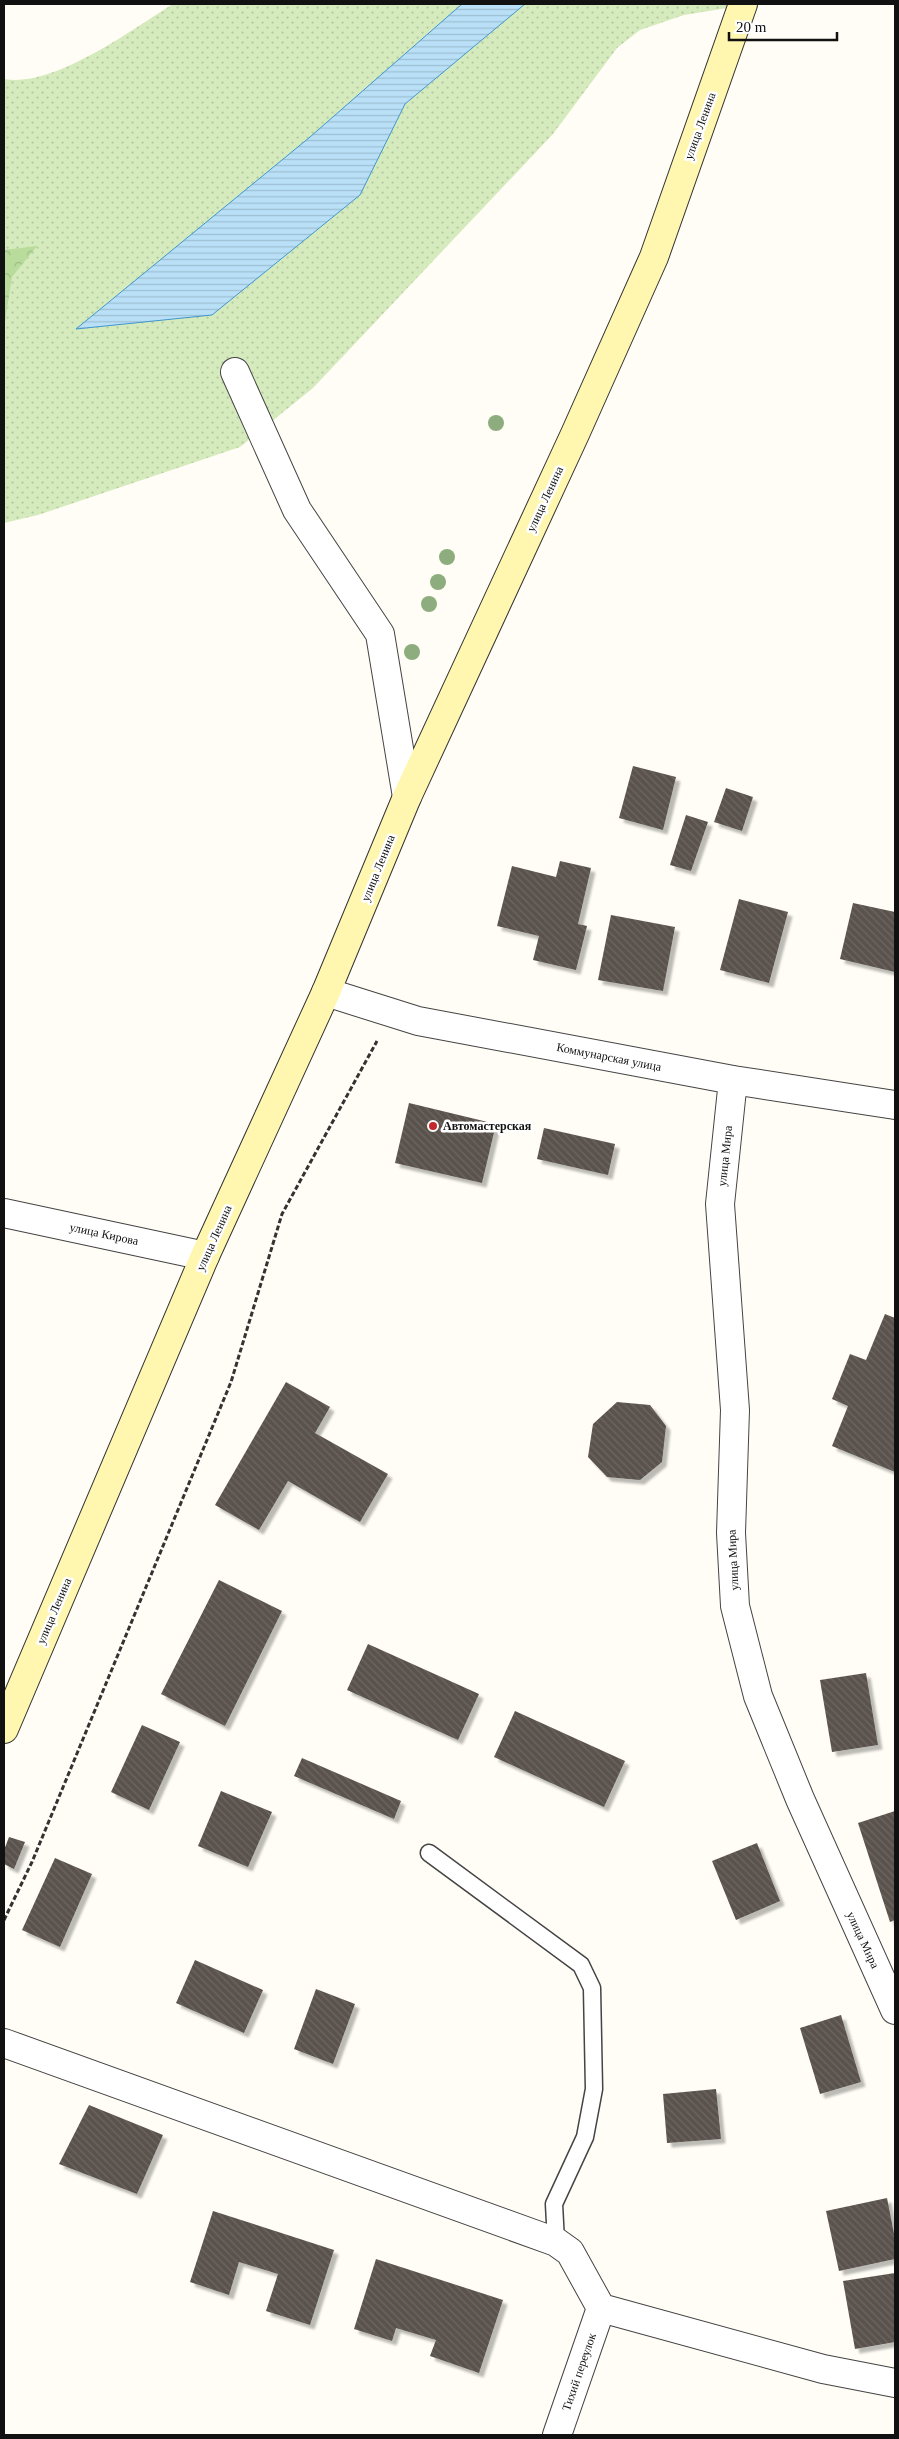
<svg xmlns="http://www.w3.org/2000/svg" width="899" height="2439" font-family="'Times New Roman',serif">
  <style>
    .grass { fill: url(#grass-dots) }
    .forest { fill: url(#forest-crowns) }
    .water { fill: url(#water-rules); stroke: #3f96cf }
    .building { fill: url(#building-back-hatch); filter: url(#shadow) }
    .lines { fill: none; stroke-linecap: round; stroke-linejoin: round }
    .service-casing { stroke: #444; stroke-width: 19 }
    .minor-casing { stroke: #444; stroke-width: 30 }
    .secondary-casing { stroke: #333; stroke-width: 30 }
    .path { stroke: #333; stroke-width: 3; stroke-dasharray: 5 2.5; stroke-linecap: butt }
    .service { stroke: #fff; stroke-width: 16 }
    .minor { stroke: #fff; stroke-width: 28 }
    .secondary { stroke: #fff6b0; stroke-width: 28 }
    .tree { fill: #8dad7f }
    .poi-dot { fill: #c4262e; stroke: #fff; stroke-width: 2 }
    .labels { text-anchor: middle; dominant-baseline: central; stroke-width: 5; stroke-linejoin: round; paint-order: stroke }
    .street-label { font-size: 12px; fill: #111; stroke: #fff }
    .poi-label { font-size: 12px; font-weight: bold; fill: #111; stroke: #fff; text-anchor: start }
  </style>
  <defs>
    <pattern id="grass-dots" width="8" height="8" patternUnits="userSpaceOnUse" patternTransform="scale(1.25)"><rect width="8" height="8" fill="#d5ebbd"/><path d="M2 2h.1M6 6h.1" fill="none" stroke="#b6c8a1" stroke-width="1.8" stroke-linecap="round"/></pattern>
    <pattern id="forest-crowns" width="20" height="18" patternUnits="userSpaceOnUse" patternTransform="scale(1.25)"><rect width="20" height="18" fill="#b9dc9c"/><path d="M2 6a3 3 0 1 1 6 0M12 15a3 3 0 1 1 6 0" fill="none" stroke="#9ebc85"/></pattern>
    <pattern id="water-rules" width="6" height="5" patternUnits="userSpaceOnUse" patternTransform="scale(1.25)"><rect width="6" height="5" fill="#b9e0f7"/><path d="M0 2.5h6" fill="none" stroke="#9ebfd3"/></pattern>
    <pattern id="building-back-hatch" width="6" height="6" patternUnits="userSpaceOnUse" patternTransform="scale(1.25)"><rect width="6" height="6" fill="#5a524d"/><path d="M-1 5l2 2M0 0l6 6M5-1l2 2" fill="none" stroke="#6d6662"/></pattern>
    <filter id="shadow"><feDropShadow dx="4.5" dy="4.5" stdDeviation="1" flood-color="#0004"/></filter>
  </defs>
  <rect width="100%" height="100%" fill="#fffdf5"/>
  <path class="grass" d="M 173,4 L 752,4 L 684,15 L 640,30 L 617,48 L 553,134 L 313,388 L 240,447 L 38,515 L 4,523 L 4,79 C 54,88 131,30 173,4 Z"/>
  <path class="forest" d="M 37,246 L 12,277 L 4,328 L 4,250 Z"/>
  <path class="water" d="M 462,4 L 525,4 L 405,104 L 360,195 L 212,315 L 76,329 L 310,137 Z"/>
  <path class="building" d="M 633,766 L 676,777 L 663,830 L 619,818 Z
    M 726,788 L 753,797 L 742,831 L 714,822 Z
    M 686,815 L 708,822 L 691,871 L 670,865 Z
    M 560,861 L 591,868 L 578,924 L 587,926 L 576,970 L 533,960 L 539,936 L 497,926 L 512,866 L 556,877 Z
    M 739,899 L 788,912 L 769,983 L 720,970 Z
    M 853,903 L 895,912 L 895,972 L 840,959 Z
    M 611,915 L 675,927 L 663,991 L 598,980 Z
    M 409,1103 L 496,1124 L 482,1183 L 395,1163 Z
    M 544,1128 L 615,1144 L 608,1175 L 537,1159 Z
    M 885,1314 L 895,1318 L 895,1472 L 832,1446 L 848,1406 L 832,1399 L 850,1354 L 866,1360 Z
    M 286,1382 L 330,1407 L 315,1433 L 388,1474 L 360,1522 L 288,1481 L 259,1530 L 215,1505 Z
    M 617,1402 L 650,1405 L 666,1426 L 662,1462 L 640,1480 L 607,1477 L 588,1457 L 593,1424 Z
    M 219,1580 L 282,1611 L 225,1726 L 161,1694 Z
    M 368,1644 L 479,1694 L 458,1740 L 347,1690 Z
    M 866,1673 L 878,1745 L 832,1752 L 820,1680 Z
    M 515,1711 L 625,1761 L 604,1807 L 494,1757 Z
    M 142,1725 L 180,1742 L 149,1810 L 111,1792 Z
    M 302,1758 L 401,1801 L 394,1819 L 294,1776 Z
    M 221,1791 L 272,1812 L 248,1867 L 198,1846 Z
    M 895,1811 L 895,1920 L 890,1922 L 858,1823 Z
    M 9,1837 L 25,1842 L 14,1869 L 4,1864 L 4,1850 Z
    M 757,1843 L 780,1901 L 736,1920 L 712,1861 Z
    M 55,1858 L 92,1874 L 60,1947 L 22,1930 Z
    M 195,1960 L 263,1990 L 244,2033 L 176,2003 Z
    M 316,1989 L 355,2004 L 333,2064 L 294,2049 Z
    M 841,2015 L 861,2082 L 820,2094 L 800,2028 Z
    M 716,2089 L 721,2139 L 667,2143 L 663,2094 Z
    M 89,2105 L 163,2135 L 137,2194 L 59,2164 Z
    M 887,2198 L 895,2239 L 895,2259 L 839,2271 L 826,2211 Z
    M 213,2211 L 334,2250 L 310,2325 L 266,2311 L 278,2274 L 239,2262 L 229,2295 L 190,2282 Z
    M 376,2259 L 503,2300 L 479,2373 L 430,2356 L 436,2340 L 396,2328 L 392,2341 L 354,2329 Z
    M 895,2273 L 895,2342 L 855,2349 L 843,2281 Z"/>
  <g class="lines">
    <g class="service-casing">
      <path id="service" d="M 429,1853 L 581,1965 L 592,1988 L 594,2089 L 585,2137 L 554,2204 L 556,2242"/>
    </g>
    <g class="minor-casing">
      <path id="minor" d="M 235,372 L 297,510 L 380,634 L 407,797
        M 326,992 L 418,1021 L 733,1080 L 895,1105
        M 733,1080 L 720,1204 L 735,1410 L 731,1533 L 735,1606 L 758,1696 L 800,1799 L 895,2010
        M 4,1213 L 205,1256
        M 4,2043 L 556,2242 L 570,2252 L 601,2308 L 823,2369 L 895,2383
        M 557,2435 L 601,2308"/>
    </g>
    <g class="secondary-casing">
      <path id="secondary" d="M 4,1729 L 205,1256 L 326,992 L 407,797 L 575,434 L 654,257 L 743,4"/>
    </g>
    <path class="path" d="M 4,1920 L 32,1862 L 231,1382 L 282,1214 L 377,1041"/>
    <use href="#service" class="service"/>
    <use href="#minor" class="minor"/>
    <use href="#secondary" class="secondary"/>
  </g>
  <g class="tree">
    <circle cx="496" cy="423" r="8"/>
    <circle cx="447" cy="557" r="8"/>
    <circle cx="438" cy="582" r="8"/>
    <circle cx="429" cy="604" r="8"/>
    <circle cx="412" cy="652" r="8"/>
  </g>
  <circle class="poi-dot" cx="433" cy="1126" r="5"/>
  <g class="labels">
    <g class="street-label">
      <text transform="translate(700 126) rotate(-70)">улица Ленина</text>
      <text transform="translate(545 499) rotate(-65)">улица Ленина</text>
      <text transform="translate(378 868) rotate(-68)">улица Ленина</text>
      <text transform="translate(609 1057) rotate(11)">Коммунарская улица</text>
      <text transform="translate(725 1156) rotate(-84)">улица Мира</text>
      <text transform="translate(104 1234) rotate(12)">улица Кирова</text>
      <text transform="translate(214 1238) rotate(-66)">улица Ленина</text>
      <text transform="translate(733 1560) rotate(-93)">улица Мира</text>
      <text transform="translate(54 1611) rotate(-67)">улица Ленина</text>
      <text transform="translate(863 1940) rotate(65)">улица Мира</text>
      <text transform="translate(579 2372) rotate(-71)">Тихий переулок</text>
    </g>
    <g class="poi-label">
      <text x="443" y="1126">Автомастерская</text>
    </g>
  </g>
  <rect width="899" height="2439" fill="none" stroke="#111111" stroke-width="10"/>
  <path d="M729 32v8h108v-8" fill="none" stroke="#111111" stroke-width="2.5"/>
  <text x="736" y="32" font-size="15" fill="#111111" stroke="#ffffff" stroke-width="4" paint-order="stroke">20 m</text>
</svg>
